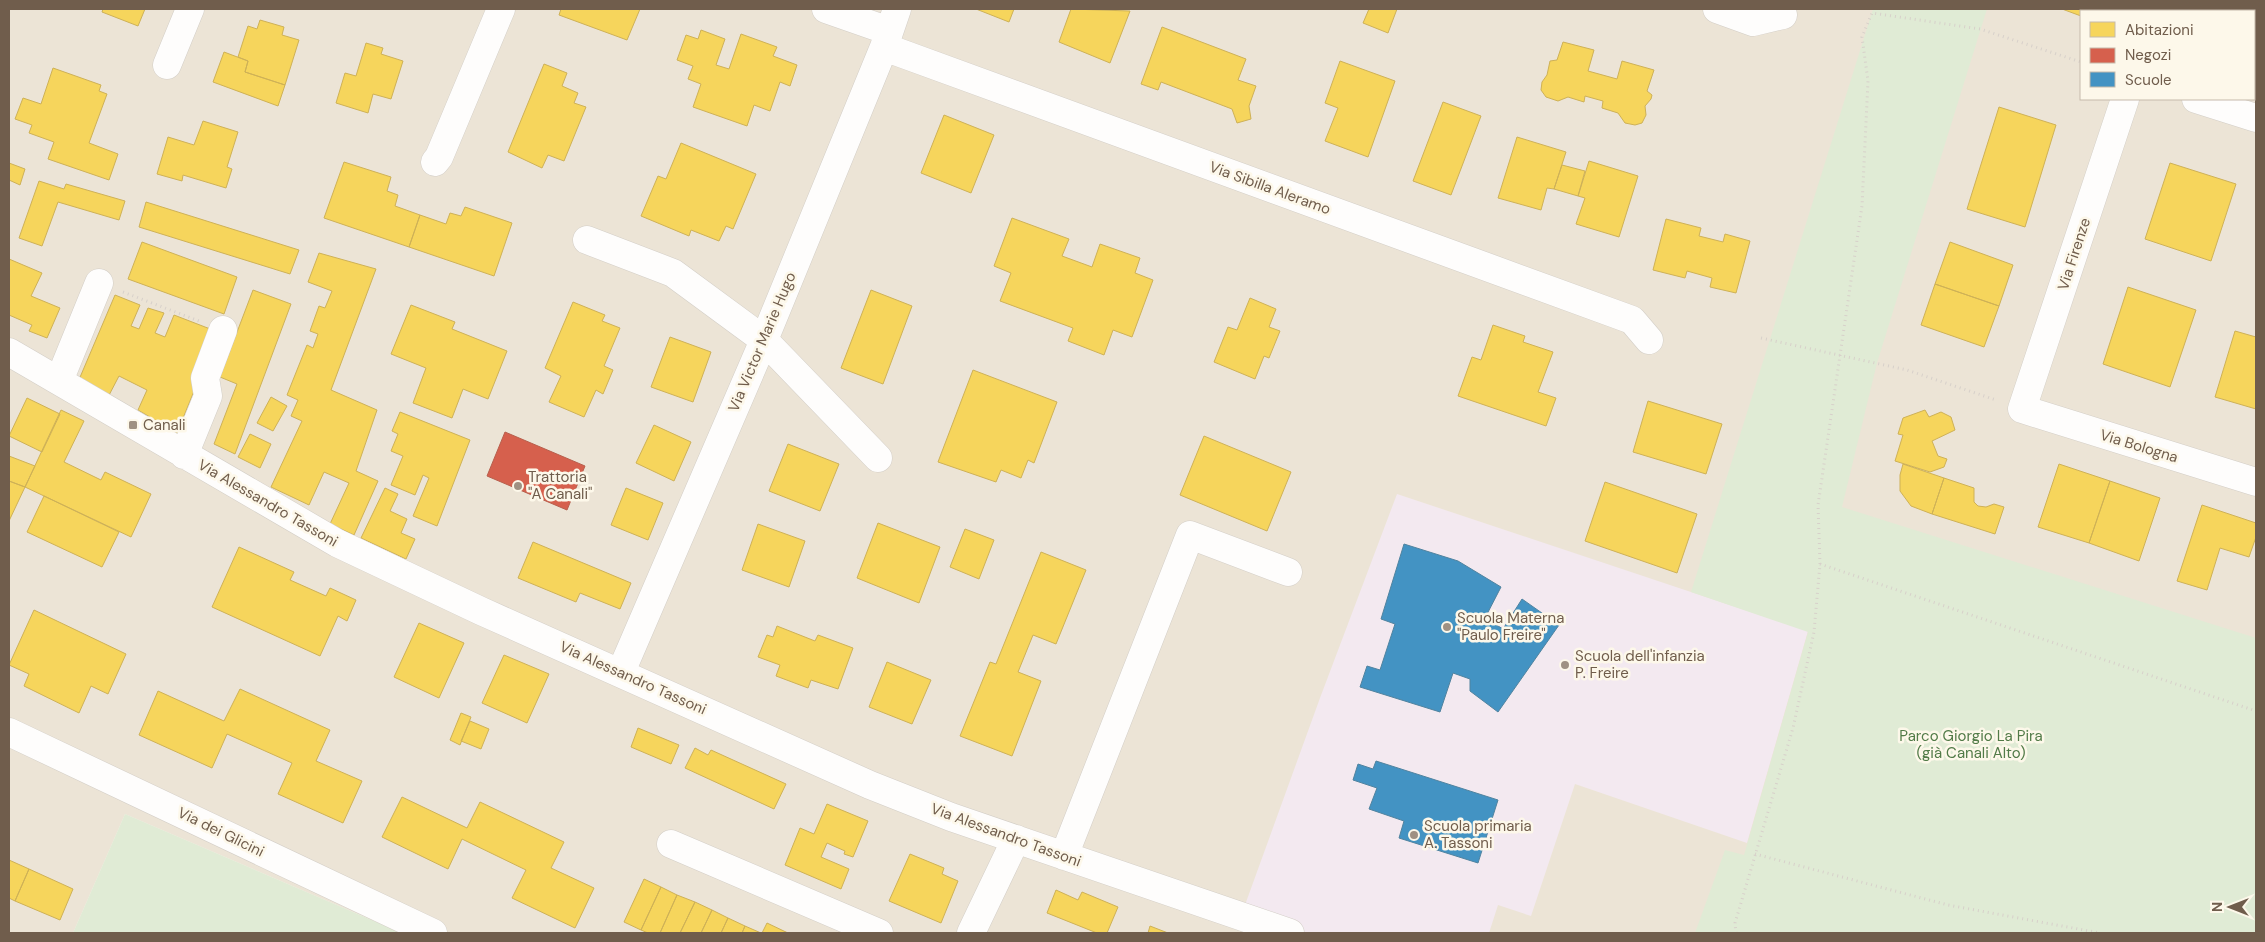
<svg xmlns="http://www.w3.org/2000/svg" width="2265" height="942" font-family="'DM Sans',sans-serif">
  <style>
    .residential { fill: #ece4d6; fill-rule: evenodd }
    .education { fill: #f3e9f0 }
    .green { fill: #e0ebd5 }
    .homes { fill: #f6d55c; stroke: #ceb157 }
    .shops { fill: #d6604d; stroke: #b75f4d }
    .schools { fill: #4393c3; stroke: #50839f }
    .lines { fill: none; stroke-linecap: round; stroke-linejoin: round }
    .minor-casing { stroke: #d3cec7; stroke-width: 29 }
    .path { stroke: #d7d0ca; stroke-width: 3; stroke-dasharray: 1 4; stroke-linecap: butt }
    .minor { stroke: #fefdfc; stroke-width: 28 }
    .poi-dot { fill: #9f9183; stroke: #fdf8ea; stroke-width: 2 }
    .labels { text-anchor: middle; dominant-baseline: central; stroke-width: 5; stroke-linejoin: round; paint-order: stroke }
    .street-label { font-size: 15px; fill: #705d4c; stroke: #fdf8ea }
    .poi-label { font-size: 15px; fill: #705d4c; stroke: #fdf8ea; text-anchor: start }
    .park-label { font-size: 15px; fill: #527b48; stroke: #fdf8ea }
  </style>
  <rect width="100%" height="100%" fill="#f5f2e9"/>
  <path class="residential" d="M 9,9 L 2256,9 L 2256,933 L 402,933 L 125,814 L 73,933 L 9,933 ZM 2081,11 L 2254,11 L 2254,99 L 2081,99 Z"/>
  <path class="education" d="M 1397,494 L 1808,631 L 1747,843 L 1575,784 L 1531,916 L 1498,905 L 1489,933 L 1294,933 L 1241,916 L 1320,698 Z"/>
  <path class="green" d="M 1873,9 L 1987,9 L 1877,363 L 1842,507 L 2256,638 L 2256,933 L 1695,933 L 1725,850 L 1744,855 L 1808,632 L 1691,592 Z
    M 125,814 L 402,933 L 73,933 Z"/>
  <path class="homes" d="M 103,9 L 145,9 L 138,26 L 102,12 Z
    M 561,9 L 640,9 L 627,40 L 559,15 Z
    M 976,9 L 1014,9 L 1009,22 Z
    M 1071,9 L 1130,11 L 1110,63 L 1059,42 Z
    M 1369,9 L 1397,9 L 1388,33 L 1363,23 Z
    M 2062,9 L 2115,9 L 2115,11 L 2081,11 L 2081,16 Z
    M 2217,9 L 2253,9 L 2252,11 L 2216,11 Z
    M 260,20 L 284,27 L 282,35 L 299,40 L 285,85 L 245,72 L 248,61 L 238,57 L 248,26 L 257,29 Z
    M 1162,27 L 1246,59 L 1238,80 L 1256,86 L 1249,106 L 1251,119 L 1237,123 L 1232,109 L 1161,82 L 1158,90 L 1141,84 Z
    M 701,30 L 725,39 L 716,65 L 729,69 L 741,34 L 777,47 L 773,56 L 797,65 L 790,86 L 780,82 L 770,111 L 754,105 L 747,126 L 693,107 L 701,84 L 688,79 L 693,66 L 677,60 L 686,35 L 698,39 Z
    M 1563,42 L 1594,50 L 1588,71 L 1617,79 L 1622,61 L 1654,70 L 1647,91 L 1652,95 L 1651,99 L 1645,106 L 1646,115 L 1642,123 L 1635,125 L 1625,123 L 1618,113 L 1602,108 L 1603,101 L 1585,96 L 1584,102 L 1568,97 L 1558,101 L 1546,97 L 1541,90 L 1542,82 L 1547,75 L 1550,61 L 1557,60 Z
    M 366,43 L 383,48 L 381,54 L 403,61 L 391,99 L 373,94 L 368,113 L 336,103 L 345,73 L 356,76 Z
    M 224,52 L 248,61 L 245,72 L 285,85 L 278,106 L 213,82 Z
    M 1340,61 L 1395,81 L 1368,157 L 1325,141 L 1338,108 L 1325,103 Z
    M 544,64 L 567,73 L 562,86 L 578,93 L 574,103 L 586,107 L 564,161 L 548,155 L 542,168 L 508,152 Z
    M 53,68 L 101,85 L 99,91 L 107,94 L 89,143 L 118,154 L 109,180 L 48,159 L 54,142 L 29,133 L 32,125 L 15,119 L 23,98 L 41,104 Z
    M 1443,102 L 1481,116 L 1451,195 L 1413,181 Z
    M 1999,107 L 2056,125 L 2025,227 L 1967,209 Z
    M 944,115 L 994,135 L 971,193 L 921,173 Z
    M 203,121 L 238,132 L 227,167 L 232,169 L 226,188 L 183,175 L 182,181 L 157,174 L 168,137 L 194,145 Z
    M 1517,137 L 1566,152 L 1554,189 L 1547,188 L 1541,210 L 1498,198 Z
    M 681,143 L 756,174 L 733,229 L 726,226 L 719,241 L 691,230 L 689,236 L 641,216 L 658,176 L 666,179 Z
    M 1589,161 L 1638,176 L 1619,237 L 1576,224 L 1585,198 L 1578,196 Z
    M 344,162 L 391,177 L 387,191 L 398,195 L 395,206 L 420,215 L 409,247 L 324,218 Z
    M 9,163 L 25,169 L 20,185 L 9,180 Z
    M 2170,163 L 2236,184 L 2211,261 L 2145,239 Z
    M 1562,165 L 1585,171 L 1578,196 L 1554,189 Z
    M 39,181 L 64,189 L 66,184 L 125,201 L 119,220 L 58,202 L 42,246 L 19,238 Z
    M 146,202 L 299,250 L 290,274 L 139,227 Z
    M 465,207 L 512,223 L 494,276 L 409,247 L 420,215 L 446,224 L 450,213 L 461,216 Z
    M 1012,218 L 1069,239 L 1062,256 L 1092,267 L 1100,244 L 1140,258 L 1135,273 L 1153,280 L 1132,337 L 1113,330 L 1104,355 L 1068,341 L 1073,328 L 1000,301 L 1011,273 L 994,266 Z
    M 1666,219 L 1701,228 L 1699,236 L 1723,242 L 1725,234 L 1750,241 L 1736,293 L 1710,287 L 1712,278 L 1705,276 L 1687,271 L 1685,278 L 1653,270 Z
    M 142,242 L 237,277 L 224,314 L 128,279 Z
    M 1950,242 L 2013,265 L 1999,306 L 1935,284 Z
    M 319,253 L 376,269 L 331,390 L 377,410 L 356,471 L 378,481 L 354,535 L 330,524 L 349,483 L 324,472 L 309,505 L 271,487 L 302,421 L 291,416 L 298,400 L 287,395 L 307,345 L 313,348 L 318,334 L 310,331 L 319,306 L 325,308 L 332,291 L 308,282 Z
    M 9,259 L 42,273 L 31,296 L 60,308 L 47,338 L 29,331 L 32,325 L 9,315 Z
    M 1935,284 L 1999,306 L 1984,347 L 1921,325 Z
    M 2128,287 L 2196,310 L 2170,387 L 2103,364 Z
    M 253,290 L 291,304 L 235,454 L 214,444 L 237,384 L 220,377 Z
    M 871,290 L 912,306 L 883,384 L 841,368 Z
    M 115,295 L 140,305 L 131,326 L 139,329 L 148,308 L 164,313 L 155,333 L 165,337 L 174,315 L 218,332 L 177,433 L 138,410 L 147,390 L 119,376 L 107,399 L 78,382 Z
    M 1250,298 L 1276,309 L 1269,327 L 1280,331 L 1269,358 L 1264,356 L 1255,379 L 1214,362 L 1228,327 L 1237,330 Z
    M 573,302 L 605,315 L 602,321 L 620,328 L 604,366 L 613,370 L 603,394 L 596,390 L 584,417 L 549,402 L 561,376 L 545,368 Z
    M 411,305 L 455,322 L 452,329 L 507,351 L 488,399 L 463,389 L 452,418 L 413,403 L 426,368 L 391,354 Z
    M 1493,325 L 1525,336 L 1523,342 L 1553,352 L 1538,392 L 1556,398 L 1546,426 L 1458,396 L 1472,357 L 1481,360 Z
    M 2235,331 L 2256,337 L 2256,409 L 2215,397 Z
    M 670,337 L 711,352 L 693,402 L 651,387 Z
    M 973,370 L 1057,402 L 1034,463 L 1028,460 L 1021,478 L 1001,470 L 996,482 L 938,462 Z
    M 271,397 L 287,406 L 273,431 L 257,423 Z
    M 27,398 L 60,414 L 42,452 L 9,436 Z
    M 1648,401 L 1722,424 L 1706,474 L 1633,452 Z
    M 61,410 L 84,421 L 64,462 L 101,480 L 105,472 L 151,494 L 131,537 L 25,487 Z
    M 1925,410 L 1929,417 L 1941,412 L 1951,417 L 1955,430 L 1932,441 L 1938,456 L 1947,459 L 1944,467 L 1930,472 L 1895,461 L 1903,435 L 1898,434 L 1903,418 Z
    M 400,412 L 470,440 L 437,526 L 413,516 L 429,478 L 423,475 L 415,495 L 391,485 L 403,456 L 391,451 L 398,434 L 392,431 Z
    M 654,425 L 691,442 L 674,481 L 636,463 Z
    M 250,434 L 271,444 L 260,468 L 238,457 Z
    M 1204,436 L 1291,472 L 1267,531 L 1180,495 Z
    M 788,444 L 839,464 L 820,511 L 769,491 Z
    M 9,456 L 35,466 L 25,487 L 9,481 Z
    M 1903,464 L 1944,478 L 1932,514 L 1911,506 L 1900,491 L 1900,475 Z
    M 2059,464 L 2110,481 L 2089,543 L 2038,527 Z
    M 1944,478 L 1974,488 L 1974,502 L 1978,506 L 1986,507 L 1994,504 L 2004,507 L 1995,534 L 1932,514 Z
    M 9,481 L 25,487 L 9,521 Z
    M 2110,481 L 2160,498 L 2139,561 L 2089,543 Z
    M 1605,482 L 1697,514 L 1677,573 L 1585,541 Z
    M 385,488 L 398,494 L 390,511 L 407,519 L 401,533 L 415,539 L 406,559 L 361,538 Z
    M 626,488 L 663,503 L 648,540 L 611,525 Z
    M 44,496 L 119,532 L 102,567 L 27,532 Z
    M 2202,505 L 2256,523 L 2256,537 L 2249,557 L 2220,548 L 2207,590 L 2177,581 Z
    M 878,523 L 940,547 L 919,603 L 857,578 Z
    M 758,524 L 805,541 L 789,587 L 742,570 Z
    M 965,529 L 994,540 L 979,579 L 950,567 Z
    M 533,542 L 631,583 L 620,609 L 580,593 L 576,602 L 518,578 Z
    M 239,547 L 294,572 L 290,580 L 326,596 L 330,588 L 356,600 L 347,621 L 338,616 L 320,656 L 212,607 Z
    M 1041,552 L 1086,570 L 1056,644 L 1033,635 L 1018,672 L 1041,681 L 1012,756 L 960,736 L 990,662 L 996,664 Z
    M 34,610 L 126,654 L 108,694 L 91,686 L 79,713 L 24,686 L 29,674 L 9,665 Z
    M 419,623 L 464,643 L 439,698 L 394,677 Z
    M 777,626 L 815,641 L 818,635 L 853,648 L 838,689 L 811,680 L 808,688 L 776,676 L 780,665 L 758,657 L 767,635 L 773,637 Z
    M 504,655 L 549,674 L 527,723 L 482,703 Z
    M 887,662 L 931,680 L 912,724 L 869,707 Z
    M 240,689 L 330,730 L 316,761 L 362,781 L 343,823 L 278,794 L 292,763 L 227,734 L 212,768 L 139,735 L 158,691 L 224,721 Z
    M 461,713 L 471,717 L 460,745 L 450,740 Z
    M 470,721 L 489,729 L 481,749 L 461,741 Z
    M 638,728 L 679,745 L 671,764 L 631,747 Z
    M 695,748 L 708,755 L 711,750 L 786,784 L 774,809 L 685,768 Z
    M 402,797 L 467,828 L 480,802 L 564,842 L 551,868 L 594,888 L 575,928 L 512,898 L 526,870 L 462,839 L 448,869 L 382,837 Z
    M 827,804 L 868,821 L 853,857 L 844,854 L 845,851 L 827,843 L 821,857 L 849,869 L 841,889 L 785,865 L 800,828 L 814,834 Z
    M 910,854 L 944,868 L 942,874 L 958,881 L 941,923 L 889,901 Z
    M 9,860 L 29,869 L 15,901 L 9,898 Z
    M 29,869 L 73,889 L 60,920 L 15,901 Z
    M 644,879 L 661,887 L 641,930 L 624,922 Z
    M 661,887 L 677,895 L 660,933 L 648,933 L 641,930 Z
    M 1056,890 L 1078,900 L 1082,892 L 1118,907 L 1107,933 L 1097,933 L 1047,913 Z
    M 677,895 L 695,902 L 680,933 L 660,933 Z
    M 695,902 L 712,910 L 701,933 L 680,933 Z
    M 712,910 L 728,918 L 721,933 L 701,933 Z
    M 728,918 L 745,926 L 742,933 L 721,933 Z
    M 767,923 L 788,933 L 762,933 Z
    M 745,926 L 761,933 L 742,933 Z
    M 1150,926 L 1168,933 L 1148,933 Z"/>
  <path class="shops" d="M 505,432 L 585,466 L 567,510 L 487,476 Z"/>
  <path class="schools" d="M 1404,544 L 1458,561 L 1501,587 L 1485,618 L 1503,629 L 1522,599 L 1559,625 L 1498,712 L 1470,691 L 1470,679 L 1453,673 L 1440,712 L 1360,687 L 1367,666 L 1380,670 L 1395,624 L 1381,619 Z
    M 1376,761 L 1498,800 L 1478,863 L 1399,838 L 1404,821 L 1369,809 L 1377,788 L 1353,780 L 1358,764 L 1373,769 Z"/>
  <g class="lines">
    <g class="minor-casing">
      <path id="minor" d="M 826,9 L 889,31
        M 1717,9 L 1753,22 L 1783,15
        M 884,47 L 1632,320 L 1649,340
        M 167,65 L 190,9
        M 2125,99 L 2022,409 L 2256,482
        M 2196,99 L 2256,118
        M 435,162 L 439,157 L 501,9
        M 587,240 L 673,273 L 764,340 L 878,458
        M 9,352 L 337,543 L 481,611 L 870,785 L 951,817 L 1290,933
        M 59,381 L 99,283
        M 184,455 L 208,396 L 205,378 L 223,330
        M 621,672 L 764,340 L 884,47 L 897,9
        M 9,732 L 433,933
        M 671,844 L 879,933
        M 1064,856 L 1190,535 L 1288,572
        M 971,933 L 1016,839"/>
    </g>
    <path class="path" d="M 123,292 L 199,321
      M 1761,338 L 1907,370 L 1996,400
      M 1820,564 L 2256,711
      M 1755,854 L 1948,905 L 2100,933
      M 1736,933 L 1735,923 L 1793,728 L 1814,632 L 1820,564 L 1818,505 L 1862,206 L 1868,81 L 1862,37 L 1872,13 L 1980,29 L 2081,62"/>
    <use href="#minor" class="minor"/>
  </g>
  <g class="poi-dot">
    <rect x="128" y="420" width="10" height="10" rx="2.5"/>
    <circle cx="518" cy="486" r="5"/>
    <circle cx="1447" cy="627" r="5"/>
    <circle cx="1565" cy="665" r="5"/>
    <circle cx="1414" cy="835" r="5"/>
  </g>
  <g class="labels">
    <g class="street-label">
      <text transform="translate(1270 188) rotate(20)">Via Sibilla Aleramo</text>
      <text transform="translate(2074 254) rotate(-72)">Via Firenze</text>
      <text transform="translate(762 342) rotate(-67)">Via Victor Marie Hugo</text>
      <text transform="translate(2139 446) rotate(17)">Via Bologna</text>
      <text transform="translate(268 503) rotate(30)">Via Alessandro Tassoni</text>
      <text transform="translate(633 678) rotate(24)">Via Alessandro Tassoni</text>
      <text transform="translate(221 832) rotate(26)">Via dei Glicini</text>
      <text transform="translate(1006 835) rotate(20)">Via Alessandro Tassoni</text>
    </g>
    <g class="poi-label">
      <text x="143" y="425">Canali</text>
      <text x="528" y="477">Trattoria<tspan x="528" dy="17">"A Canali"</tspan></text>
      <text x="1457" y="618">Scuola Materna<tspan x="1457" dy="17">"Paulo Freire"</tspan></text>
      <text x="1575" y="656">Scuola dell'infanzia<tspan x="1575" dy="17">P. Freire</tspan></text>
      <text x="1424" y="826">Scuola primaria<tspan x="1424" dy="17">A. Tassoni</tspan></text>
    </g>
    <g class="park-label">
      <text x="1971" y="736">Parco Giorgio La Pira<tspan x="1971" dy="17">(già Canali Alto)</tspan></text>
    </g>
  </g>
  <rect width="2265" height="942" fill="none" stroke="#705d4c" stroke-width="20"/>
  <rect x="2080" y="10" width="175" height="90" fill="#fdf8ea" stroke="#c5baab"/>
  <rect x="2090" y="22" width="25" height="15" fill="#f6d55c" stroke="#c5baab"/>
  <text x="2125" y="35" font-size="15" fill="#705d4c">Abitazioni</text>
  <rect x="2090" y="48" width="25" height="15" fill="#d6604d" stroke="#c5baab"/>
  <text x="2125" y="60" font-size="15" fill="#705d4c">Negozi</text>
  <rect x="2090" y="72" width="25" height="15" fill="#4393c3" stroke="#c5baab"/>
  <text x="2125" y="85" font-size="15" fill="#705d4c">Scuole</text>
  <g transform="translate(2230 907) rotate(270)" stroke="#fdf8ea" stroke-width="4" paint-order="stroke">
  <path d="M0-4L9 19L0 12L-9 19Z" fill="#705d4c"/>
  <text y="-8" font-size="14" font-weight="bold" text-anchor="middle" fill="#705d4c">N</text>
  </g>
</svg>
